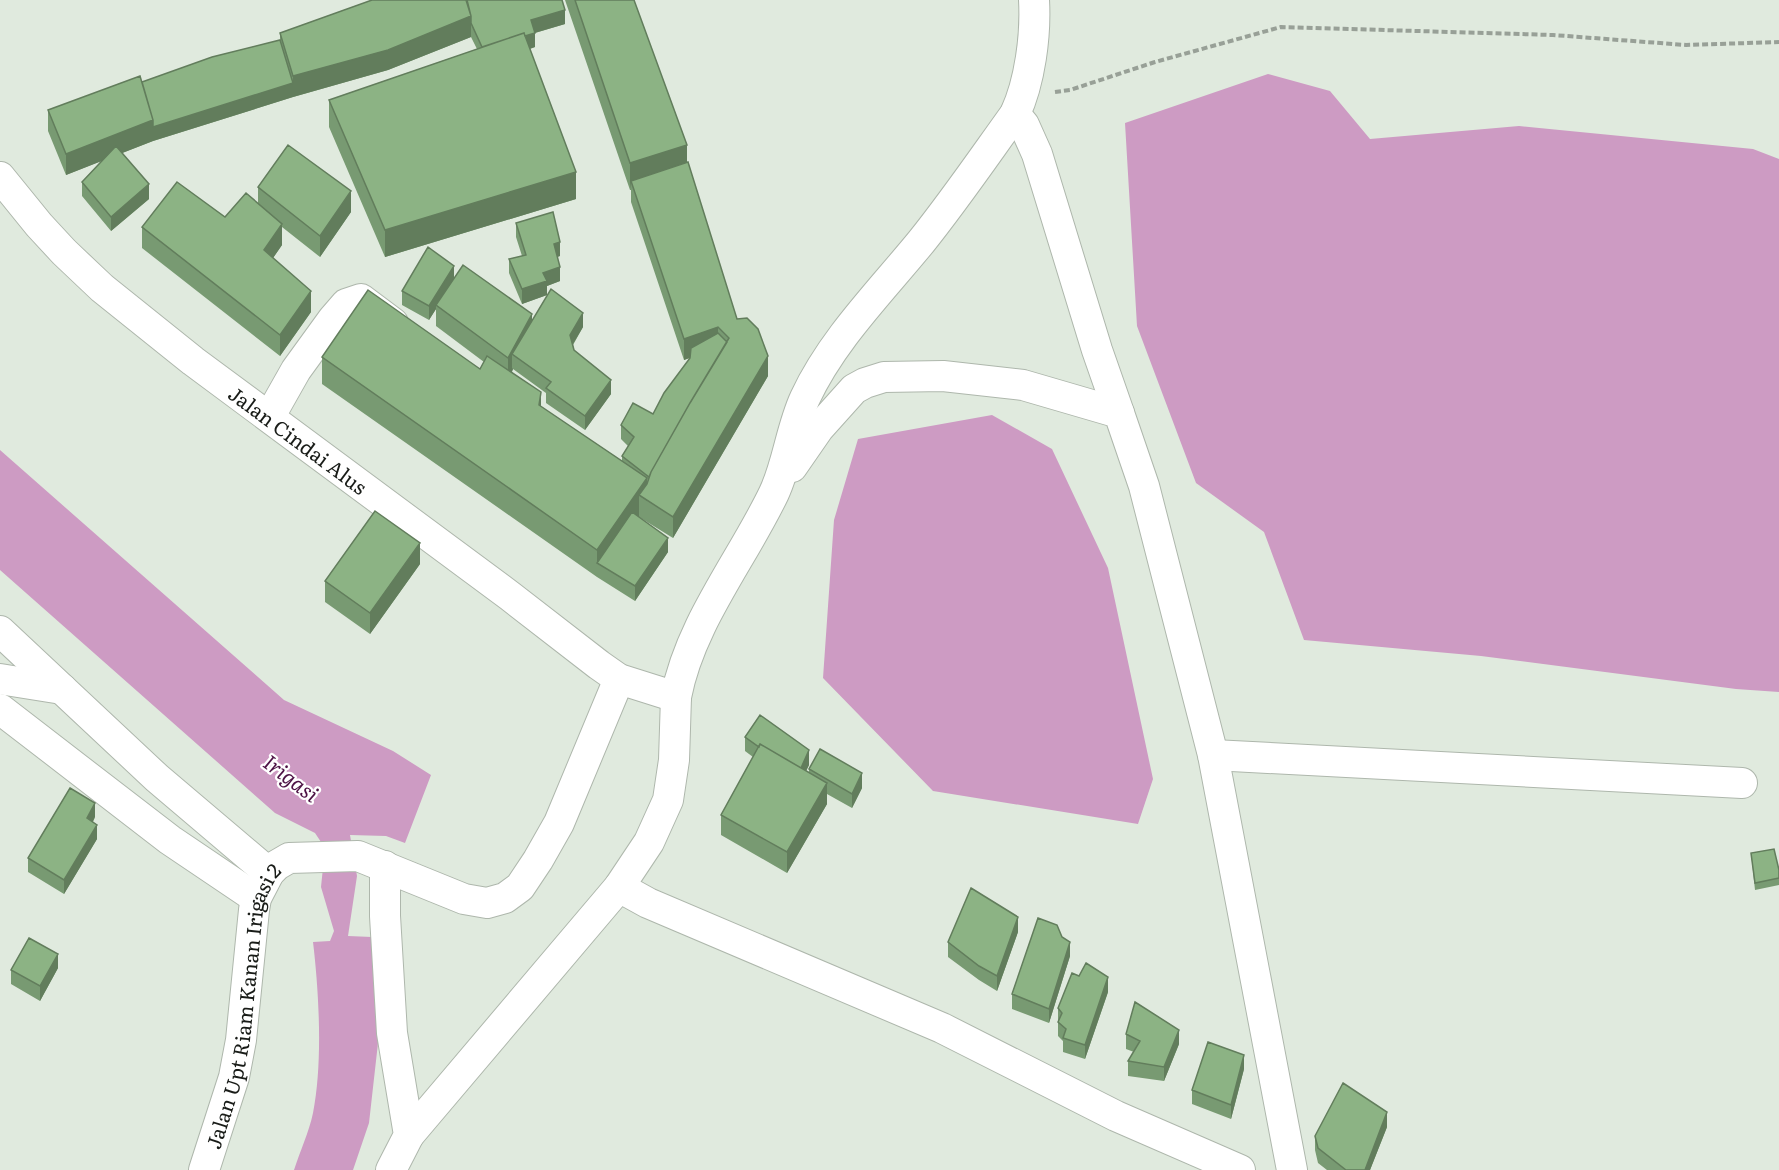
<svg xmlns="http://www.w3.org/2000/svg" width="1779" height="1170" font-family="Literata,serif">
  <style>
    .water { fill: #cd9bc3 }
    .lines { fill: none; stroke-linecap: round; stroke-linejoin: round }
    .minor-casing { stroke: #aeb7ac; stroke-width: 32 }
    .path { stroke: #98a097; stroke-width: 4; stroke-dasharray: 6 3; stroke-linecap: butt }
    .minor { stroke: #fff; stroke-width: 30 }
    .wall { fill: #789a72 }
    .shaded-wall { fill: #627d5c }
    .building { fill: #8cb384; stroke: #627d5c; stroke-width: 1.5 }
    .labels { text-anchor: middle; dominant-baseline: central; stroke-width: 4.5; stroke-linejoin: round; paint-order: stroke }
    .street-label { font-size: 20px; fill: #191c18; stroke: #fff }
    .water-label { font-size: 21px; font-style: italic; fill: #4d1245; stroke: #fff }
  </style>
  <rect width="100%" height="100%" fill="#e0eade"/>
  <path class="water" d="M 1268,74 L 1330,91 L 1370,139 L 1519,126 L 1753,149 L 1779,159 L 1779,692 L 1736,689 L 1481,656 L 1304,640 L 1264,532 L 1196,483 L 1137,326 L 1125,123 Z
    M 992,415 L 1052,449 L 1108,568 L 1153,779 L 1138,824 L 933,791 L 823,678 L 834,520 L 858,439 Z
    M 0,450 L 284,700 L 393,751 L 431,775 L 405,843 L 386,836 L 350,835 L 357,876 L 348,936 L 372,937 L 378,1043 L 369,1123 L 353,1170 L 294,1170 C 300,1151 309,1132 313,1113 C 323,1063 319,992 313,942 L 330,941 L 334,931 L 321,887 L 325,848 L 315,833 L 275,813 L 0,570 Z"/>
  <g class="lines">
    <g class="minor-casing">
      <g id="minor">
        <path d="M 1015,114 L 1024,125 L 1037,154 L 1097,350 L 1119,413"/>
        <path id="s1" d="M 0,177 L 39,225 L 64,252 L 102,288 L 193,361 L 510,596 L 599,665 L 619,679 L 676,697 C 690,623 742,560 774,493 C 788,463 791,428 805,398 C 832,340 880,292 921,242 C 954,201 984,157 1015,114 C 1030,82 1036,35 1034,0"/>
        <path d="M 270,416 L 296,370 L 333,319 L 346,304 L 361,299 L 393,323"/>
        <path d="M 792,467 L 819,428 L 854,389 L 865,383 L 884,377 L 943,376 L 1023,385 L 1119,413 L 1144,486 L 1213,755 L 1292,1170"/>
        <path d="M 0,631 L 157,778 L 269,873"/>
        <path d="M 0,679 L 62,689"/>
        <path d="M 0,709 L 170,840 L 256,898"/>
        <path d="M 1213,755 L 1742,783"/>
        <path d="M 385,866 L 385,916 L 392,1033 L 409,1135 L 391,1170"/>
        <path d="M 619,887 L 648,903 L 942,1028 L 1116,1116 L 1240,1170"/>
        <path d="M 409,1135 L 619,887 L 649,842 L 668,800 L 674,760 L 676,697"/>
        <path id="s2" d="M 204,1170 L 234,1077 L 241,1040 L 254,910 L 256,898 L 269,873 L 277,865 L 289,858 L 358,856 L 464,899 L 487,903 L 505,898 L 520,887 L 538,860 L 559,823 L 619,679"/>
      </g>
    </g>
    <path class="path" d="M 1055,92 L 1070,90 L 1155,62 L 1281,27 L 1553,35 L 1686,45 L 1779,42"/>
    <use href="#minor" class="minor"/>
  </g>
  <path class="wall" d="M 372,0 L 562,0 L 565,24 L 535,33 L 535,47 L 530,49 L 576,199 L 385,257 L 329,127 L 329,100 L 477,49 L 471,37 L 388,70 L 293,97 L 153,141 L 122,153 L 149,199 L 111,231 L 82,196 L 82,182 L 101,161 L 66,175 L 48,131 L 48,110 L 142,82 L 280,40 L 280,33 Z
    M 565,0 L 634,0 L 737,319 L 768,376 L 673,538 L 639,517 L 668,552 L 635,601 L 597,577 L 322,384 L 322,357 L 480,369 L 484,362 L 436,326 L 436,309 L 429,320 L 402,305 L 402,291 L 454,278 L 532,321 L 583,327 L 573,345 L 574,350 L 611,394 L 585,430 L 546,403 L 546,393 L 513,369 L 512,372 L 541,407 L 622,461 L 622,456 L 628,446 L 621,439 L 621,425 L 653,414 L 690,358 L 684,360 L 631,202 L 631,190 L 630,190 Z
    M 258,187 L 351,212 L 320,257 L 282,227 L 282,245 L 273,258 L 311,312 L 280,356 L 142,248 L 142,227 L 225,217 L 258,204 Z
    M 516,223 L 560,256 L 557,257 L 560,281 L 547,286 L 547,295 L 522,304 L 509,273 L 509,259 L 522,256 L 516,237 Z
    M 420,564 L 370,634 L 325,602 L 325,581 Z
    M 745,737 L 809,765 L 806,771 L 809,772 L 809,769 L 862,788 L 852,808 L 827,794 L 827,804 L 787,873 L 721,835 L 721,815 L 753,757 L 745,751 Z
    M 95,817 L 93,822 L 97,839 L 64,894 L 28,872 L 28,858 Z
    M 1751,853 L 1779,870 L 1779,885 L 1755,890 Z
    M 1018,932 L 997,991 L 979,980 L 948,957 L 948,942 Z
    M 1062,937 L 1070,956 L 1049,1023 L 1012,1009 L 1012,994 Z
    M 58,968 L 40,1001 L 11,984 L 11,970 Z
    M 1108,992 L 1085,1059 L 1063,1052 L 1063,1041 L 1058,1036 L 1058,1008 Z
    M 1126,1034 L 1179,1044 L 1164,1081 L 1128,1076 L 1128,1061 L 1134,1052 L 1126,1049 Z
    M 1244,1069 L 1231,1119 L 1192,1104 L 1192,1090 Z
    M 1387,1127 L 1370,1170 L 1327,1170 L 1318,1163 L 1315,1150 L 1315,1136 Z"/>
  <path class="shaded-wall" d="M 565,10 L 565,24 L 531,34 L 531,20 Z
    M 471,16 L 471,37 L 388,70 L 293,97 L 153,141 L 66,175 L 66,154 L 153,120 L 293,83 L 293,76 Z
    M 535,33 L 535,47 L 482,63 L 482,49 Z
    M 687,145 L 687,172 L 631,181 L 630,190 L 630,163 Z
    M 576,172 L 576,199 L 385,257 L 385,230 Z
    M 149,184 L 149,199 L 111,231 L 111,217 Z
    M 351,191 L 351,212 L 320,257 L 320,236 Z
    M 282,224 L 282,245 L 264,271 L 264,250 Z
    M 560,242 L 560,256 L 554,258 L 554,244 Z
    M 454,266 L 454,280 L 436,305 L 436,309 L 429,320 L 429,306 Z
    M 560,267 L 560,281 L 547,286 L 547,295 L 522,304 L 522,289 L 543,273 Z
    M 311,291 L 311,312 L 280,356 L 280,335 Z
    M 583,313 L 583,327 L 570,349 L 570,335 Z
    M 532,314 L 532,335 L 512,354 L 512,368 L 513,369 L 508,379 L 508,358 Z
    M 718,327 L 718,347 L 684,360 L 684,339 Z
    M 768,356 L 768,376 L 673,538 L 673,517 Z
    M 611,380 L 611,394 L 585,430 L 585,416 Z
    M 541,392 L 541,419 L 539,405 Z
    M 647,478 L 647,501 L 639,495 L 639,516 L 604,567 L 597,563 L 597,550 Z
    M 668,538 L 668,552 L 635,601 L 635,586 Z
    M 420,543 L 420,564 L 370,634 L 370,613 Z
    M 809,750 L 809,765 L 798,787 L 798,773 Z
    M 862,773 L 862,788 L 852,808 L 852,794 Z
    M 827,783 L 827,804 L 787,873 L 787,852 Z
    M 95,803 L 95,817 L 87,832 L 87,818 Z
    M 97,825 L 97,839 L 64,894 L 64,880 Z
    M 1018,917 L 1018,932 L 997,991 L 997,976 Z
    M 1070,942 L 1070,956 L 1049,1023 L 1049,1009 Z
    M 58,954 L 58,968 L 40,1001 L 40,986 Z
    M 1108,977 L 1108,992 L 1085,1059 L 1085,1045 Z
    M 1179,1030 L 1179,1044 L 1164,1081 L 1164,1067 Z
    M 1244,1055 L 1244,1069 L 1231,1119 L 1231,1105 Z
    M 1387,1112 L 1387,1127 L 1370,1170 L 1365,1170 Z"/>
  <path class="building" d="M 372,0 L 466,0 L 471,16 L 388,50 L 293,76 L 280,33 Z
    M 467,0 L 562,0 L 565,10 L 531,20 L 535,33 L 525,36 L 524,33 L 482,47 L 471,23 L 471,16 Z
    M 575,0 L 634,0 L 687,145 L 630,163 Z
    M 524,33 L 576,172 L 385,230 L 329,100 Z
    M 280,40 L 293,83 L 153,127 L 153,120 L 142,82 L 212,57 Z
    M 140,76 L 153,120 L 66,154 L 48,110 Z
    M 288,145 L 351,191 L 320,236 L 258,187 Z
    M 116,146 L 149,184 L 111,217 L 82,182 Z
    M 688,162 L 737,319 L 747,318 L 758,329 L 768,356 L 673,517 L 639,495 L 647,484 L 651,472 L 690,403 L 729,338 L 718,327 L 684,339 L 631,181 Z
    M 177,182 L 225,217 L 246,193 L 282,224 L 264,250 L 311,291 L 280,335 L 142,227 Z
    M 553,212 L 560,242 L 554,244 L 560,267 L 543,273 L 547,281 L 522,289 L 509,259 L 526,255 L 516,223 Z
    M 428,247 L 454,266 L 429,306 L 402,291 Z
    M 463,265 L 532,314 L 508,358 L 436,305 Z
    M 551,289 L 583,313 L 570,335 L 574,350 L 611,380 L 585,416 L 546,388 L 551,382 L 512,354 Z
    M 368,290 L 480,369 L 487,356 L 541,392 L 539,405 L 647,478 L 597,550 L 322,357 Z
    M 718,333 L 727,342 L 690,403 L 651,472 L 649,477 L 622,456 L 634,437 L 621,425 L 633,403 L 653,414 L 664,393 L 690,358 L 691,348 Z
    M 375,511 L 420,543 L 370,613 L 325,581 Z
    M 632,512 L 668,538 L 635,586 L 597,563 Z
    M 760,715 L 809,750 L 801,768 L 760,744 L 759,747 L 745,737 Z
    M 760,744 L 827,783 L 787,852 L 721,815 Z
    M 820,749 L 862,773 L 852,794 L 809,769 Z
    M 70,788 L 95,803 L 87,818 L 97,825 L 64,880 L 28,858 Z
    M 1774,849 L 1779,870 L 1779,878 L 1755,883 L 1751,853 Z
    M 971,888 L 1018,917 L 997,976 L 979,966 L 948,942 Z
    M 1038,918 L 1057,925 L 1062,937 L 1070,942 L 1049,1009 L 1012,994 Z
    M 29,938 L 58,954 L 40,986 L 11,970 Z
    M 1086,963 L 1108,977 L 1085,1045 L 1063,1038 L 1066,1029 L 1058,1022 L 1062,1013 L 1058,1008 L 1072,973 L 1079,976 Z
    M 1135,1002 L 1179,1030 L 1164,1067 L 1128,1061 L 1140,1041 L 1126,1034 Z
    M 1208,1042 L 1244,1055 L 1231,1105 L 1192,1090 Z
    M 1343,1083 L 1387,1112 L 1365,1170 L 1346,1170 L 1318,1148 L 1315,1136 Z"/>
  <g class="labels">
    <g class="street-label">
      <text stroke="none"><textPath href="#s1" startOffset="399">Jalan Cindai Alus</textPath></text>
      <text stroke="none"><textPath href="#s2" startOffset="170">Jalan Upt Riam Kanan Irigasi 2</textPath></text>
    </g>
    <g class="water-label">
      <text transform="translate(292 777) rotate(37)">Irigasi</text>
    </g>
  </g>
</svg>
